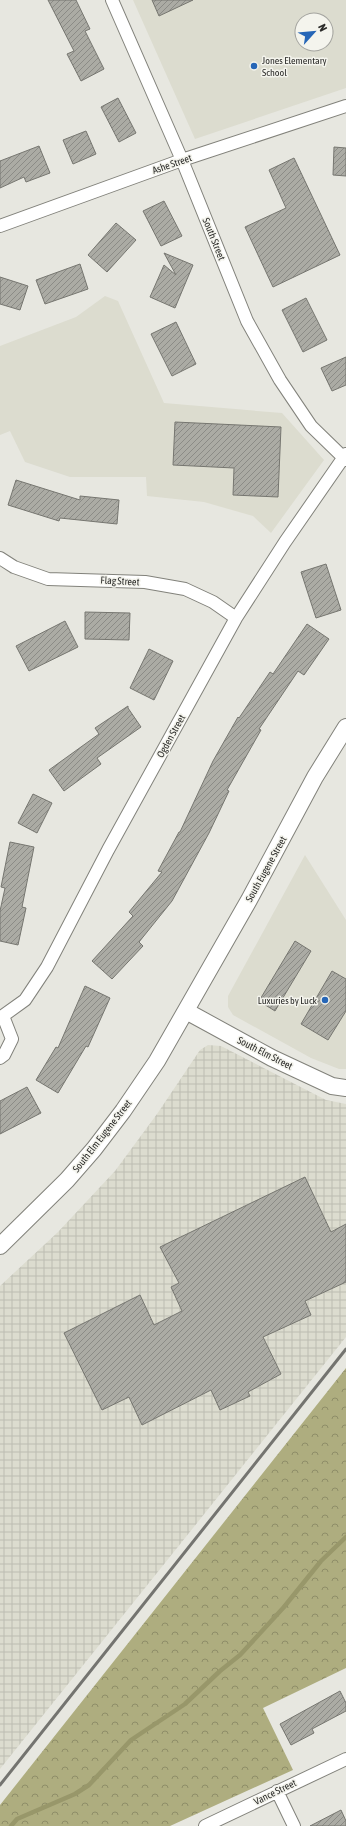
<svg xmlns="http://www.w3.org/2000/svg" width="346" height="1826" font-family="'Asap Condensed',sans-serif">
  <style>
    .built { fill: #dcdccf; fill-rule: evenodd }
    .industrial { fill: url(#industrial-grid) }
    .forest { fill: url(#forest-crowns) }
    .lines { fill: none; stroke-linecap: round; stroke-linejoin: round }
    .stream { stroke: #98976a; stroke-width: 4.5 }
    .building { fill: url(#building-hatch); stroke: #767670 }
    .street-casing { stroke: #82827b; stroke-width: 14 }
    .secondary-casing { stroke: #82827b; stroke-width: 18 }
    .street { stroke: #fff; stroke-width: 12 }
    .secondary { stroke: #fff; stroke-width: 16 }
    .rail { stroke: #747470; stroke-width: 3 }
    .poi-dot { fill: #2666b7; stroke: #f4f4ed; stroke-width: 1.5 }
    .labels { text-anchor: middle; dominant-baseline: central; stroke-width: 3; stroke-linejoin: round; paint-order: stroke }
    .poi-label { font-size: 10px; fill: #2b2b29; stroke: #f4f4ed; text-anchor: start }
    .street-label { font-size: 10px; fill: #2b2b29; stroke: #f4f4ed }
  </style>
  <defs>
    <pattern id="industrial-grid" width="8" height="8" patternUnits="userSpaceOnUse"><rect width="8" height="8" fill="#dcdccf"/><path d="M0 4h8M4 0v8" fill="none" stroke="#bdbdb2"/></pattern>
    <pattern id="forest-crowns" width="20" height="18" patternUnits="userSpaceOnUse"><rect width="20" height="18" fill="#aead7f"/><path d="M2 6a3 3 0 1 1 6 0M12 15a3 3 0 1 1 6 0" fill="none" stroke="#8e8d68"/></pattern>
    <pattern id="building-hatch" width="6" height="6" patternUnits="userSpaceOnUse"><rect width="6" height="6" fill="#ababa4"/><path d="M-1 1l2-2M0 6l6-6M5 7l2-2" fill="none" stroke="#8b8b86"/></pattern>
  </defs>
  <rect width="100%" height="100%" fill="#e7e7e0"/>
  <path class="built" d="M 133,0 L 346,0 L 346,88 L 195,139 ZM 302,20 L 326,20 L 326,44 L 302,44 Z
    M 105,296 L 118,301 L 164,403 L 282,413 L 324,460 L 271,533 L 253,516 L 204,502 L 147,496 L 146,477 L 70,477 L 25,462 L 10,431 L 0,435 L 0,346 L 76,317 Z
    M 305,855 L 346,920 L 346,1069 L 339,1069 L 311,1058 L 233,1015 L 228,1007 L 228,996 Z"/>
  <path class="industrial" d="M 208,1045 L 221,1046 L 326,1100 L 346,1104 L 346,1337 L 0,1769 L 0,1286 L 58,1232 L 115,1171 L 157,1114 L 200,1050 Z"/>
  <path class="forest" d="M 346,1368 L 346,1668 L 263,1708 L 293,1770 L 170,1826 L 0,1826 L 0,1805 Z"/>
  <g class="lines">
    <path class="stream" d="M 11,1826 L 17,1819 L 75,1794 L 89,1785 L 131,1740 L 185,1704 L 220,1671 L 240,1655 L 284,1607 L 321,1561 L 346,1537"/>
  </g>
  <path class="building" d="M 48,0 L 76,0 L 90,29 L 85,31 L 104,69 L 81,81 L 67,54 L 74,51 Z
    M 152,0 L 193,0 L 159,16 Z
    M 118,98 L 136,133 L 119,142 L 101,107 Z
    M 86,131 L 96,154 L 73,164 L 63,140 Z
    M 39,146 L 50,173 L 26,182 L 24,177 L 0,188 L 0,161 Z
    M 334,147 L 346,148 L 346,176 L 333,175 Z
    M 294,158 L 340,255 L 273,287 L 245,227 L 286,208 L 269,170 Z
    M 164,201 L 182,236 L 161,246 L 143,211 Z
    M 116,223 L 136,240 L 107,272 L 88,255 Z
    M 164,253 L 193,265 L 175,308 L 150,297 L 164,265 L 176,275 Z
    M 80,264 L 88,289 L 45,304 L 36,280 Z
    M 0,277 L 28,286 L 20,310 L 0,304 Z
    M 306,298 L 327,340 L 303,352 L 282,310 Z
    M 176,322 L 196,364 L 172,376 L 151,334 Z
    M 346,357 L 346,385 L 332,391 L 321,368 Z
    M 175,422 L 281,427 L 278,497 L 233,495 L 234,468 L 173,465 Z
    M 16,480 L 80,500 L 80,496 L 119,500 L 117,524 L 60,518 L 59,521 L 8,505 Z
    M 326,564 L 341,610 L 316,618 L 301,572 Z
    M 85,612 L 130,613 L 129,640 L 85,639 Z
    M 65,621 L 78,647 L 29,671 L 16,646 Z
    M 307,624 L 329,639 L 304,675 L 298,671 L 259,729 L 261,730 L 227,790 L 229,791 L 209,833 L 172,901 L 139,942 L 143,946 L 112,979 L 92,961 L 133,916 L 129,912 L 162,872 L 158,871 L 179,832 L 180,832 L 213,761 L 238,717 L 239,718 L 270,672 L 273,674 Z
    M 149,649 L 173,661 L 154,700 L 130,688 Z
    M 128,706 L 128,708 L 141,727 L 97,758 L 101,764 L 64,791 L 49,770 L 99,734 L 95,728 Z
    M 33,794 L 52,803 L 37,833 L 18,823 Z
    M 10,842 L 34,847 L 22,907 L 26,908 L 18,945 L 0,941 L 0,911 L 5,888 L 1,887 Z
    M 295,941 L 311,951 L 275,1011 L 259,1001 Z
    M 332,971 L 346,979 L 346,1011 L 328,1040 L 301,1024 Z
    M 85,986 L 110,998 L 88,1047 L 86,1046 L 58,1093 L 36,1080 L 56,1047 L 58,1048 Z
    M 27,1087 L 41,1113 L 0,1134 L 0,1101 Z
    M 305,1177 L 331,1232 L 346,1224 L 346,1282 L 305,1301 L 311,1315 L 263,1337 L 281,1374 L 248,1392 L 250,1396 L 220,1410 L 211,1390 L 142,1425 L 129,1397 L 102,1410 L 64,1333 L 140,1295 L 154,1325 L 182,1311 L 171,1287 L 179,1283 L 160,1247 Z
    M 340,1691 L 346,1703 L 346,1711 L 312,1729 L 314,1733 L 291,1745 L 280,1724 Z
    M 341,1810 L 346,1821 L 346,1826 L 310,1826 Z"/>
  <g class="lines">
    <g class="street-casing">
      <path id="street" d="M 112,0 L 182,160 L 247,321 L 280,380 L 311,426 L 346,460
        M 0,226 L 182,160 L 346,106
        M 0,558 L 14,567 L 48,579 L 145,582 L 185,589 L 213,602 L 236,618
        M 0,1018 L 25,1000 L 47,967 L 108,850 L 236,618 L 285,542 L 346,454
        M 0,1058 L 4,1055 L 12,1039 L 3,1016
        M 277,1791 L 294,1826
        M 205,1826 L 346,1759"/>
    </g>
    <g class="secondary-casing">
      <path id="secondary" d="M 186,1011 L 272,1058 L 332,1086 L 346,1088
        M 0,1246 L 67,1180 L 94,1149 L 123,1111 L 157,1061 L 249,900 L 315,777 L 346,727"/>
    </g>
    <use href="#street" class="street"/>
    <use href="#secondary" class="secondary"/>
    <path class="rail" d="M 0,1785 L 346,1349"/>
  </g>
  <g class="poi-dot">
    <circle cx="254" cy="66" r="4"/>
    <circle cx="325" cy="1000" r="4"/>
  </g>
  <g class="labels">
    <g class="poi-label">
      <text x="262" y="60">Jones Elementary<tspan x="262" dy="12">School</tspan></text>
      <text x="317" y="1000" text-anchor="end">Luxuries by Luck</text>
    </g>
    <g class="street-label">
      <text transform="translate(172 164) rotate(-19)">Ashe Street</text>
      <text transform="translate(214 239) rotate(68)">South Street</text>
      <text transform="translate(120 581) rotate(3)">Flag Street</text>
      <text transform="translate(171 736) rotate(-61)">Ogden Street</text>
      <text transform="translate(266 869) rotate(-61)">South Eugene Street</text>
      <text transform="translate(265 1053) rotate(27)">South Elm Street</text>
      <text transform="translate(102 1136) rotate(-52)">South Elm Eugene Street</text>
      <text transform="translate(275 1792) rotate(-26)">Vance Street</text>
    </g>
  </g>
  <g transform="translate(314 32) rotate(63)"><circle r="19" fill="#f4f4ed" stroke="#a4a49f"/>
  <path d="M0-3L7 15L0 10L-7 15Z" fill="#2666b7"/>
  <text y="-6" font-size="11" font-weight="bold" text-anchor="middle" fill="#2b2b29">N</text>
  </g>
</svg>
